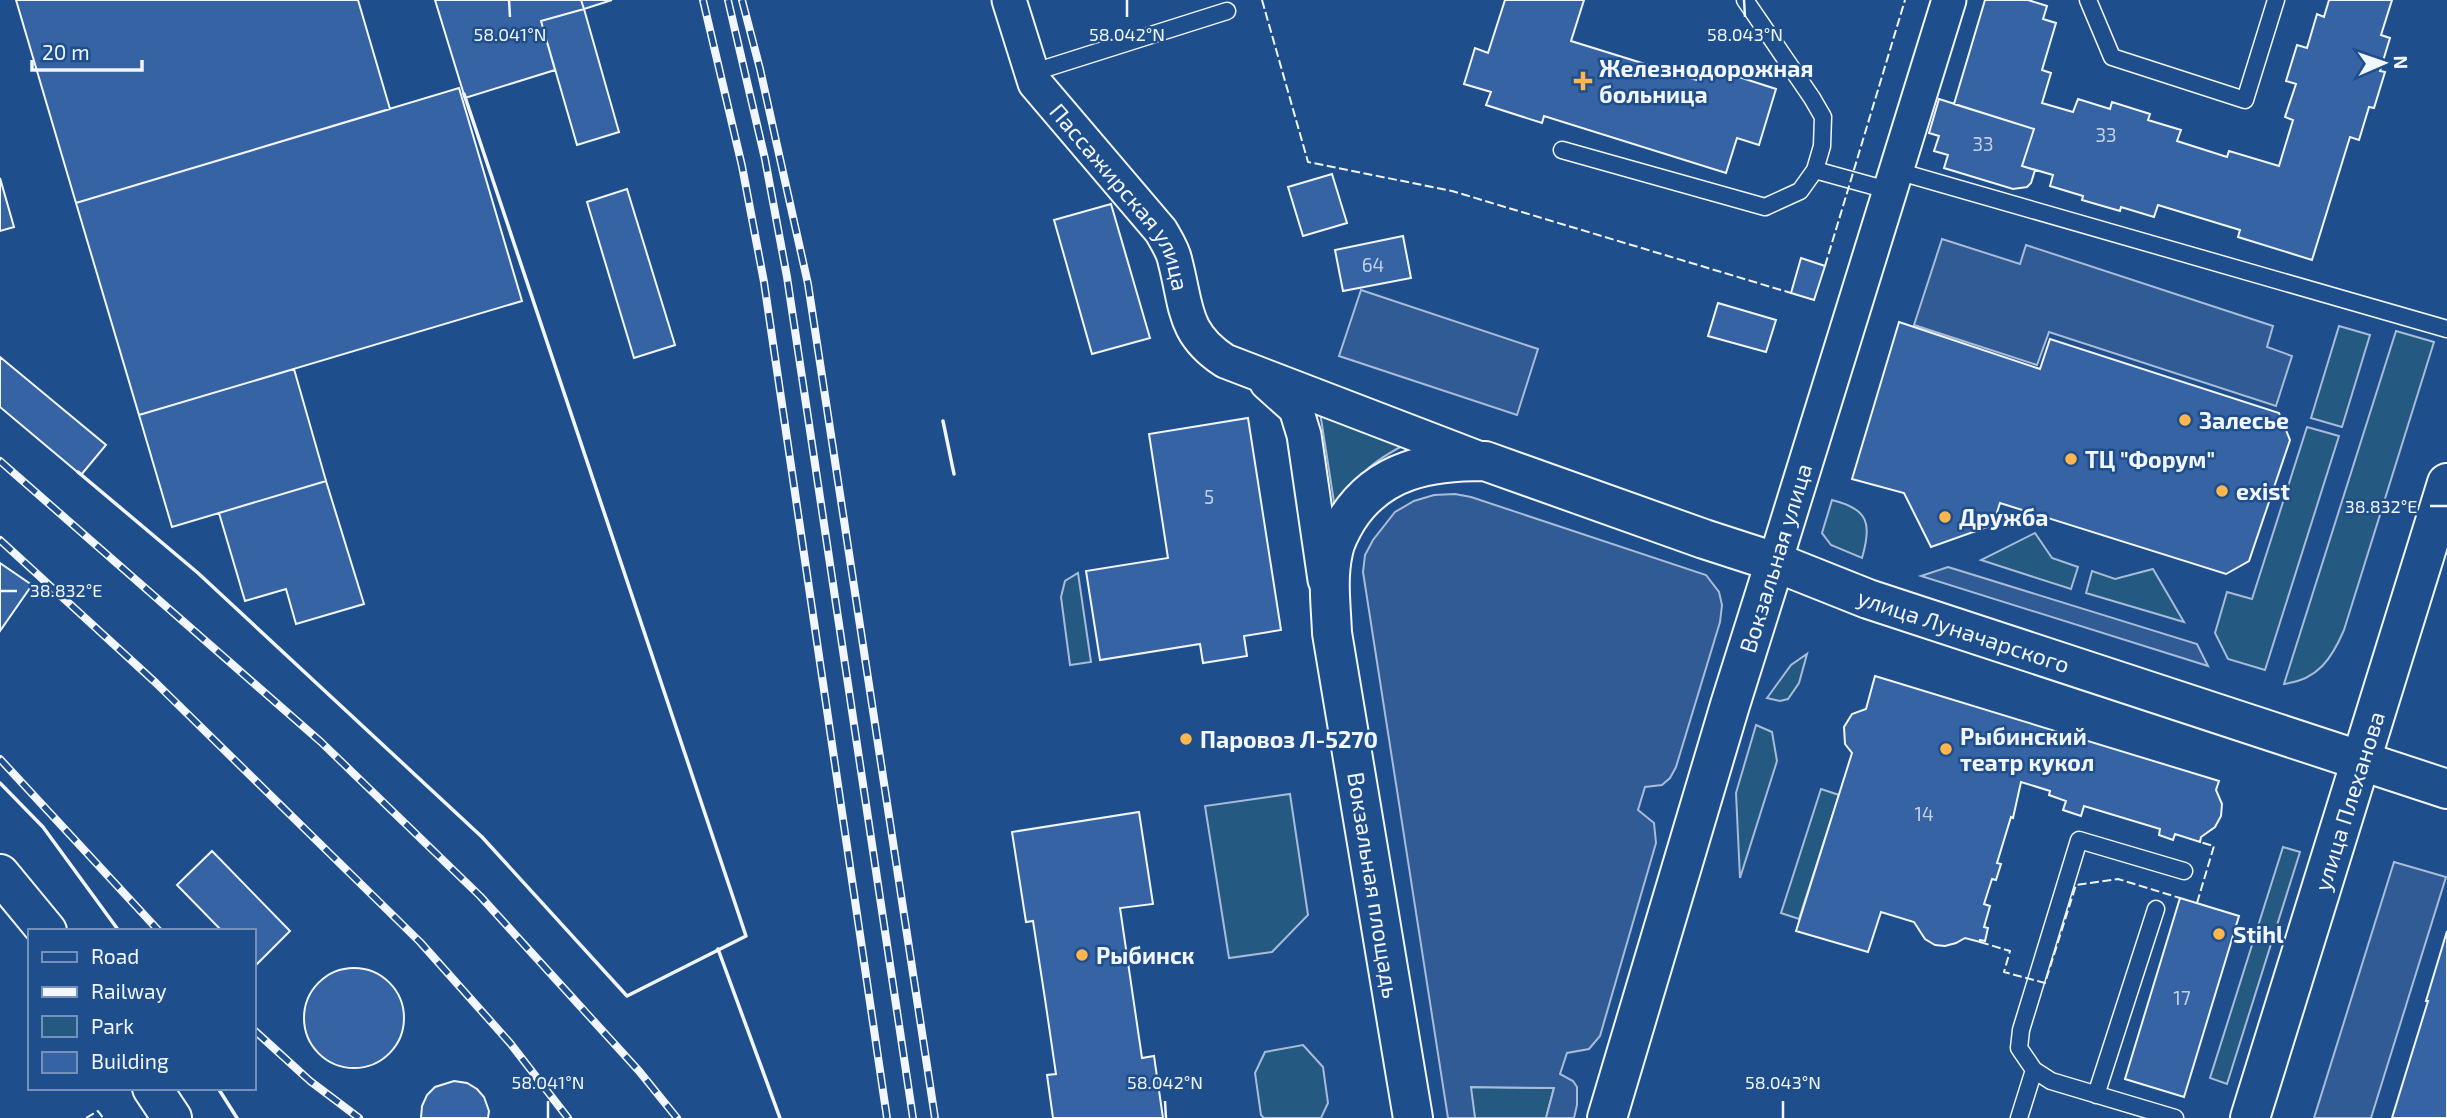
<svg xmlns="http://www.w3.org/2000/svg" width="2447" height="1118" font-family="'Exo 2',sans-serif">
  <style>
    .green { fill: #245a82; stroke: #a8bbd7; stroke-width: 2 }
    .parking { fill: #305b95; stroke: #a8bbd7; stroke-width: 2 }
    .building { fill: #3563a3; stroke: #f2f6ff; stroke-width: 2 }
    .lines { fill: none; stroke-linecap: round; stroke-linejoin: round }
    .lane-casing { stroke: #f2f6ff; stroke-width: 19 }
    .street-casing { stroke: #f2f6ff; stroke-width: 37 }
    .secondary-casing { stroke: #f2f6ff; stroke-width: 42 }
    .lane { stroke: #1f4e8c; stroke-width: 16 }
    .street { stroke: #1f4e8c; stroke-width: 33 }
    .secondary { stroke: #1f4e8c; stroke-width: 38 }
    .rail-casing { stroke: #f2f6ff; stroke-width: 8 }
    .rail { stroke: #1f4e8c; stroke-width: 5; stroke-dasharray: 16; stroke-linecap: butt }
    .fence { stroke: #f2f6ff; stroke-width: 2; stroke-dasharray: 9 3.5; stroke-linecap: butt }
    .wall { stroke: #f2f6ff; stroke-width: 3.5 }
    .ticks { fill: none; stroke: #f2f6ff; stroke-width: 2.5 }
    .poi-dot { fill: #ffb74d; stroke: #1f4e8c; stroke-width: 2.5 }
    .labels { text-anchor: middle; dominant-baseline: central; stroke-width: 5; stroke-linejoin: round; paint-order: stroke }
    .number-label { font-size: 19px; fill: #c3d1e8 }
    .poi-label { font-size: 23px; font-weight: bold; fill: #f2f6ff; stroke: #1f4e8c; text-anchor: start }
    .street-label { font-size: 23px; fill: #f2f6ff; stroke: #1f4e8c }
    .ticks-label { font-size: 18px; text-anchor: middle; fill: #f2f6ff; stroke: #1f4e8c; stroke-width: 5; stroke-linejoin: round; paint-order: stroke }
  </style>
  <rect width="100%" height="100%" fill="#1f4e8c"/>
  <path class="green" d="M 2339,326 L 2370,335 L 2342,427 L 2311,418 Z
    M 2396,331 L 2434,342 L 2344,630 C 2332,658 2318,680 2284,684 Z
    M 1320,412 L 1410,442 C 1370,462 1355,476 1336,515 Z
    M 2307,427 L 2339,436 L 2265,670 L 2228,659 L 2215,633 L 2227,592 L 2252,599 Z
    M 1832,500 C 1869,509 1872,524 1862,558 L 1831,545 L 1822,533 Z
    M 2035,533 L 2052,558 L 2078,567 L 2071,589 L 1981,560 Z
    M 2153,569 L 2184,622 L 2086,593 L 2092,571 L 2115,579 Z
    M 1078,573 L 1091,662 L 1070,665 L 1061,597 L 1065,581 Z
    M 1807,654 L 1799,683 L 1788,699 L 1780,701 L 1767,698 L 1791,665 Z
    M 1756,725 L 1772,732 L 1777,761 L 1740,878 L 1736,793 Z
    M 1821,789 L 1839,795 L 1799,919 L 1781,913 Z
    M 1290,794 L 1308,915 L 1272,952 L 1229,958 L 1205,806 Z
    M 2283,847 L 2300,852 L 2227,1084 L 2210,1078 Z
    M 1303,1045 L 1323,1067 L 1328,1103 L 1321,1118 L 1264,1118 L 1261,1115 L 1255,1073 L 1265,1052 Z
    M 1470,1087 L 1554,1088 L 1546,1118 L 1475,1118 Z"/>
  <path class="parking" d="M 1942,239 L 2020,264 L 2026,245 L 2273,326 L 2267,347 L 2292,356 L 2276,406 L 2049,332 L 2037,365 L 1914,325 Z
    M 1361,290 L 1538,349 L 1517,415 L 1339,356 Z
    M 1455,494 L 1471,497 L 1706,575 L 1719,592 L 1722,605 L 1720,622 L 1676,767 L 1670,778 L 1662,785 L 1645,787 L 1638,810 L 1654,823 L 1656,843 L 1600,1036 L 1589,1049 L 1567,1053 L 1560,1074 L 1573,1081 L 1577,1087 L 1577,1105 L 1574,1118 L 1546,1118 L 1554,1088 L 1471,1087 L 1475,1118 L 1448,1118 L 1363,572 L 1365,555 L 1373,540 L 1395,512 L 1414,501 L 1434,495 Z
    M 1948,567 L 2197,644 L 2208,666 L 1921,576 Z
    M 2394,862 L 2446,877 L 2371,1118 L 2314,1118 Z"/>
  <path class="building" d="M 16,0 L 358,0 L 390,109 L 76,203 Z
    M 435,0 L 581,0 L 584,9 L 541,21 L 555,70 L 465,98 Z
    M 581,0 L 612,0 L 584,9 Z
    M 1505,0 L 1584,0 L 1571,41 L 1700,81 L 1705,66 L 1776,89 L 1759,145 L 1737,138 L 1726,173 L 1544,116 L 1542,123 L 1486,105 L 1491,92 L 1464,84 L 1475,48 L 1488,53 Z
    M 1985,0 L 2028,0 L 2047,6 L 2043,19 L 2056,23 L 2042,70 L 2051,73 L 2042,103 L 2073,112 L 2078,99 L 2110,109 L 2112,102 L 2150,114 L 2148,120 L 2181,130 L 2177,141 L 2227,157 L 2229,151 L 2279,166 L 2293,120 L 2285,117 L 2296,84 L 2286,81 L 2297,45 L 2307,48 L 2317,14 L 2324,17 L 2329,0 L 2392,0 L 2381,35 L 2390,38 L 2380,71 L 2385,72 L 2374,108 L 2369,107 L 2359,140 L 2350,137 L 2312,260 L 2238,237 L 2240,230 L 2158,205 L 2154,217 L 2121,207 L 2120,211 L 2082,200 L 2083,196 L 2050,186 L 2053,175 L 2022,166 L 2034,129 L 1954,104 Z
    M 584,9 L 619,132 L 577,145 L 541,21 Z
    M 459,88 L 522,301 L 139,415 L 76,203 Z
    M 1939,99 L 2034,129 L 2022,166 L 2035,170 L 2031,183 L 2027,187 L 2013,189 L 1944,168 L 1948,155 L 1934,151 L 1939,136 L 1929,133 Z
    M 1332,174 L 1347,223 L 1303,236 L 1288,187 Z
    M 0,178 L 14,227 L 0,231 Z
    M 627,189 L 675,345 L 634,358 L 587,202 Z
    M 1111,204 L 1150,338 L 1092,354 L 1054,220 Z
    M 1403,236 L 1411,278 L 1343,291 L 1335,250 Z
    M 1801,258 L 1825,266 L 1814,300 L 1791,293 Z
    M 1718,303 L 1776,320 L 1766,352 L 1708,336 Z
    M 1899,322 L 2040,369 L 2050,339 L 2279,413 L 2290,440 L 2249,561 L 2226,574 L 2000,503 L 1993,525 L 1931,547 L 1904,493 L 1852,479 Z
    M 0,357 L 106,445 L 81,475 L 0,407 Z
    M 294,369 L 326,481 L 172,527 L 139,415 Z
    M 1248,418 L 1281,630 L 1244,636 L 1247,656 L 1203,663 L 1200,644 L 1100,660 L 1086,571 L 1168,558 L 1149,434 Z
    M 326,481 L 364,604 L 296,624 L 286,589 L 245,601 L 219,513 Z
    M 0,563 L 32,585 L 0,631 Z
    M 1875,676 L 2219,781 L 2216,790 L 2222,804 L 2221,816 L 2215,827 L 2201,837 L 2200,842 L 2175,834 L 2173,840 L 2159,835 L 2160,829 L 2084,806 L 2081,816 L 2063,810 L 2066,801 L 2049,795 L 2050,791 L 2021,782 L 2013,818 L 2011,817 L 1997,863 L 2001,864 L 1996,880 L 1992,879 L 1984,904 L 1990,906 L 1984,927 L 1988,928 L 1985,941 L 1980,940 L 1980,942 L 1965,938 L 1956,943 L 1945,946 L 1935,945 L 1925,939 L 1914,922 L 1881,912 L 1868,952 L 1796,931 L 1852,753 L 1845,744 L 1844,727 L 1852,714 L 1866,709 Z
    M 1139,812 L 1153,904 L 1120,908 L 1142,1058 L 1154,1056 L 1163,1118 L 1053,1118 L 1047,1075 L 1056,1074 L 1045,999 L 1033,921 L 1026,922 L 1012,832 Z
    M 212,851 L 290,931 L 256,965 L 254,963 L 254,931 L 222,931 L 177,885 Z
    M 2180,898 L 2239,916 L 2184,1097 L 2125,1079 Z
    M 2447,931 L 2447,1118 L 2392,1118 L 2428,1001 L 2426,1001 Z
    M304 1018a50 50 0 1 1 100 0a50 50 0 1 1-100 0Z
    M 454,1081 L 467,1083 L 477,1089 L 484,1097 L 489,1111 L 488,1118 L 421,1118 L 422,1106 L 427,1095 L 435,1087 Z"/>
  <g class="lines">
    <g class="lane-casing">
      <path id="lane" d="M 2088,0 L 2112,57 L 2245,100 L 2276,0
        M 1031,73 L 1227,11
        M 1562,150 L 1765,207 L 1800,191 L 1815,170 L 1822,146 L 1823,117 L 1812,98 L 1745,0
        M 1815,170 L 1891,191
        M 1897,171 L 2447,329
        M 2096,1095 L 2156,909
        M 2019,1118 L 2034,1070
        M 2175,1118 L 2051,1081 L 2034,1070 L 2019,1048 L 2021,1030 L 2079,840 L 2184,871"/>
    </g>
    <g class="street-casing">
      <g id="street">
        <path id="s1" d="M 1009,0 L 1035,83 L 1161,231 C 1166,240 1173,250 1175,261 C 1187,306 1182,333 1225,361 L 1483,460"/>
        <path d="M 1267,383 L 1296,409 L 1304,435 L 1325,580"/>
        <path d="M 1775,562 L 1949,0"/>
      </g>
    </g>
    <g class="secondary-casing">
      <g id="secondary">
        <path d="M 0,874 L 47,931"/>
        <path d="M 152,1088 L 172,1118"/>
        <path id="s2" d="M 1413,1118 L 1332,633 C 1331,606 1327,579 1333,552 C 1335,540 1342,528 1348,518 C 1380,469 1430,461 1485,461 L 1704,539 L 1775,562 L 1868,599 L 2447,789"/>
        <path d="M 1607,1118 L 1730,705 L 1775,562"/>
        <path id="s3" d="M 2250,1118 C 2315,906 2383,695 2447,483"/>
      </g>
    </g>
    <use href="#lane" class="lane"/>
    <use href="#street" class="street"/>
    <use href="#secondary" class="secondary"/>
    <g class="rail-casing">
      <path id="rail" d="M 703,0 L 742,166 L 764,282 L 887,1118
        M 728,0 L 765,159 L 787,277 L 913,1118
        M 742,0 L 760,69 L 808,284 L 935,1118
        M 0,461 L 321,742 L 480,896 L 639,1071 L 677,1118
        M 0,540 L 156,683 L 420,942 L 510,1043 L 568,1118
        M 0,759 L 159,931
        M 254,1030 L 310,1081 L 359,1118"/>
    </g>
    <use href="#rail" class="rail"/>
    <path class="fence" d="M 1262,0 L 1308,162 L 1452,191 L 1791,293
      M 1825,266 L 1905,0
      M 2197,903 L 2214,846 L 2200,842
      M 1980,942 L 2010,951 L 2004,972 L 2045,983 L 2076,885 L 2118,879 L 2180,898
      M 86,1118 L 98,1111 L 103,1118"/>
    <path class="wall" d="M 943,421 L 954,474
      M 78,472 L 198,573 L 482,837 L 627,996 L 746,936 L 464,94
      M 0,783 L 43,827 L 119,931
      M 718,949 L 780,1118
      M 218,1088 L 237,1118"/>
  </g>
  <path class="ticks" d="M 509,0 L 510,17M 1127,0 L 1127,17M 1744,0 L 1745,17M 2430,506 L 2447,506M 0,591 L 17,591M 548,1101 L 548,1118M 1165,1101 L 1166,1118M 1783,1101 L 1783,1118"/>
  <g class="poi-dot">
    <path d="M1579.5 70.5h7v7h7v7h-7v7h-7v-7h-7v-7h7z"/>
    <circle cx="2185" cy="420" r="7"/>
    <circle cx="2071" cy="459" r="7"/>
    <circle cx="2222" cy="491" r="7"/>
    <circle cx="1945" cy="517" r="7"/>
    <circle cx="1186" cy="739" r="7"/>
    <circle cx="1946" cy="749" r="7"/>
    <circle cx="2219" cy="934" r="7"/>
    <circle cx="1082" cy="955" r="7"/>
  </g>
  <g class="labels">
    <g class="number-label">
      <text x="2106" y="134">33</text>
      <text x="1983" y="143">33</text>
      <text x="1373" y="264">64</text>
      <text x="1209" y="496">5</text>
      <text x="1924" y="813">14</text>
      <text x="2182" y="997">17</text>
    </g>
    <g class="poi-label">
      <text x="1599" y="68">Железнодорожная<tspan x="1599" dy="26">больница</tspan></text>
      <text x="2199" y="420">Залесье</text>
      <text x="2085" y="459">ТЦ "Форум"</text>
      <text x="2236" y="491">exist</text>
      <text x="1959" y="517">Дружба</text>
      <text x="1960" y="736">Рыбинский<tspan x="1960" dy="26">театр кукол</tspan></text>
      <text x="1200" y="739">Паровоз Л-5270</text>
      <text x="2233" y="934">Stihl</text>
      <text x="1096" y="955">Рыбинск</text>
    </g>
    <g class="street-label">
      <text stroke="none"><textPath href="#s1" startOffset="231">Пассажирская улица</textPath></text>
      <text transform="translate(1775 558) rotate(-73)">Вокзальная улица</text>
      <text stroke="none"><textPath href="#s2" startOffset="1274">улица Луначарского</textPath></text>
      <text stroke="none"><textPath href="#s3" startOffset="332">улица Плеханова</textPath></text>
      <text transform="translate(1374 885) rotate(81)">Вокзальная площадь</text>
    </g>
  </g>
  <g class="ticks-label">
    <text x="510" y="41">58.041°N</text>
    <text x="1127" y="41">58.042°N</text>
    <text x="1745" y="41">58.043°N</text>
    <text x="2381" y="513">38.832°E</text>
    <text x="66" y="597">38.832°E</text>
    <text x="548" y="1089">58.041°N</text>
    <text x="1165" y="1089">58.042°N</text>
    <text x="1783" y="1089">58.043°N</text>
  </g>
  <rect x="28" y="929" width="228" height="161" fill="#1f4e8c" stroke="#7391ba" stroke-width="2"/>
  <rect x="42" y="952" width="35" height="10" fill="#1f4e8c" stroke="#7391ba" stroke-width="2"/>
  <text x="91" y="964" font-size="21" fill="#f2f6ff">Road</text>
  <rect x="42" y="987" width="35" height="10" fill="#f2f6ff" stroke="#7391ba" stroke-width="2"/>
  <text x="91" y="999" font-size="21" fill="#f2f6ff">Railway</text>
  <rect x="42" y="1016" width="35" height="21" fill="#245a82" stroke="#7391ba" stroke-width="2"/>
  <text x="91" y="1034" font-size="21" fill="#f2f6ff">Park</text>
  <rect x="42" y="1052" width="35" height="21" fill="#3563a3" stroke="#7391ba" stroke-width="2"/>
  <text x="91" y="1069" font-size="21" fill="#f2f6ff">Building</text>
  <g transform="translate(2384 63) rotate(88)" stroke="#1f4e8c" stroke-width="5" paint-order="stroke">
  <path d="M0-5L12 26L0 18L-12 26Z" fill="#f2f6ff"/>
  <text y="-10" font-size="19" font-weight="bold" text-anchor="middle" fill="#f2f6ff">N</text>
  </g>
  <path d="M32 60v10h110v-10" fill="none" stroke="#f2f6ff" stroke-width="3.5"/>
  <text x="42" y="60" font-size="21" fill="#f2f6ff" stroke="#1f4e8c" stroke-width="5" paint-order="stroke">20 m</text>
</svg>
